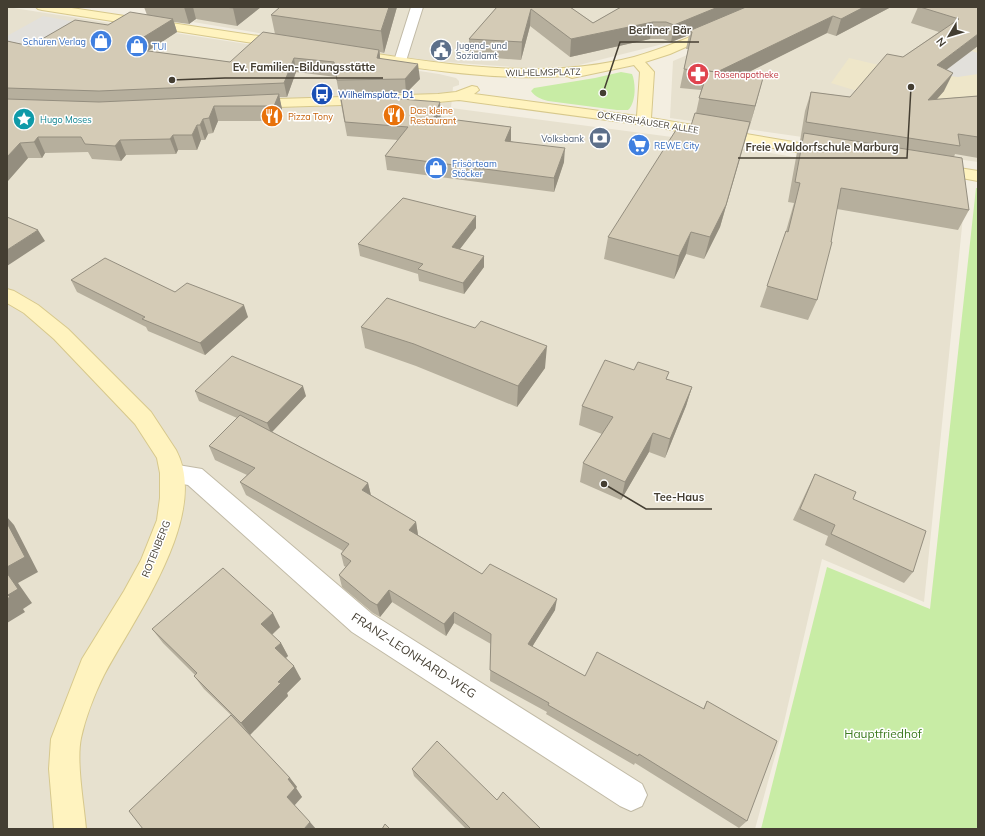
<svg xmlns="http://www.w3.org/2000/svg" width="985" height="836" font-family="Mulish,sans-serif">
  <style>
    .residential { fill: #e7e1cf }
    .education { fill: #eee6c9 }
    .green { fill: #c8eca5 }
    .parking { fill: #e2e0db }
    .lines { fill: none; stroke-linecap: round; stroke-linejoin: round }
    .street-casing { stroke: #c1baa6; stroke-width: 2 }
    .secondary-casing { stroke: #d7c88c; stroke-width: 2 }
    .street { fill: #fff; fill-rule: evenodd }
    .secondary { fill: #fff3bf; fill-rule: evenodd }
    .wall { fill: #b6af9d }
    .shaded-wall { fill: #948e7f }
    .building { fill: #d4cbb6; stroke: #948e7f }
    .labels { text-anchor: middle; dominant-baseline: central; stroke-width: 3; stroke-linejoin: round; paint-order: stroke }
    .far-shop-label { font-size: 9px; fill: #366cbe; stroke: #fff; text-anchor: start }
    .far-service-label { font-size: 9px; fill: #4e5e75; stroke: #fff; text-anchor: start }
    .far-street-label { font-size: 9px; fill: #443e32; stroke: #fff }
    .far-health-label { font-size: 9px; fill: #be3a42; stroke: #fff; text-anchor: start }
    .far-transit-label { font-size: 9px; fill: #164399; stroke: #fff; text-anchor: start }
    .far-food-label { font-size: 9px; fill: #c56008; stroke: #fff; text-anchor: start }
    .far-culture-label { font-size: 9px; fill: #0d838f; stroke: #fff; text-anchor: start }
    .street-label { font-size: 10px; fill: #443e32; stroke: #fff }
    .near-street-label { font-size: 12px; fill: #443e32; stroke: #fff }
    .near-park-label { font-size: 12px; fill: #3d7b20; stroke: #fff }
    .leader { fill: none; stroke: #443e32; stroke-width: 1.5 }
    .callout-dot { fill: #443e32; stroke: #fff; stroke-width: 1.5 }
    .callout-label { font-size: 11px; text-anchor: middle; font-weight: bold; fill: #443e32; stroke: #fff; stroke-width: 3; stroke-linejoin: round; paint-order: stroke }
  </style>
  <rect width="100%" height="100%" fill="#f3eee1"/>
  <path class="residential" d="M 7,7 L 439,74 L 456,78 L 459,81 L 459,85 L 453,87 L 451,108 L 695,140 L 966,187 L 924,602 L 822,559 L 782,731 L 755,829 L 7,829 Z
    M 215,7 L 741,7 L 663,44 L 575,66 L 525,68 L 419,60 L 193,22 Z
    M 796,7 L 978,7 L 978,162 L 670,118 L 673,61 L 752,28 Z"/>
  <path class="education" d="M 970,49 L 978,51 L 978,90 L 974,117 L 857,91 L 831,83 L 849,58 L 917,74 Z"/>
  <path class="green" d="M 621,72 L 632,74 C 636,83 636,103 628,110 L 617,110 L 548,101 C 541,99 535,97 531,91 L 534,88 L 595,78 Z
    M 976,188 L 978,188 L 978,829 L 761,829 L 827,567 L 930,609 Z"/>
  <path class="parking" d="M 43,16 L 81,23 L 34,50 L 7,45 L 7,36 Z
    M 972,51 L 978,53 L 978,74 L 958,77 L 934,74 Z"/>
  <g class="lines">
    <g class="street-casing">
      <path id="street" d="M 411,7 L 423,7 L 406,61 L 405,64 L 395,64 L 394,61 Z
        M 172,464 L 202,469 L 372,614 L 642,784 L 647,795 L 642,806 L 631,811 L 620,806 L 352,632 L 188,485 L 164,480 L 160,473 L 164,466 Z"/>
    </g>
    <g class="secondary-casing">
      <path id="secondary" d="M 36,7 L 65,7 L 285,40 L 289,41 L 291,44 L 289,47 L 285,48 L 42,10 L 38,9 Z
        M 758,7 L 774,7 L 772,9 L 670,54 L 645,62 L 654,72 L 651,118 L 829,148 L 834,150 L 837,153 L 834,156 L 829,158 L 644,125 L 459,100 L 438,102 L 250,108 L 245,107 L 243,104 L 245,101 L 250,100 L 438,94 L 456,92 L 472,86 L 477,87 L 479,90 L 474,94 L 637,116 L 640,72 L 634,65 L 572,78 L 567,76 C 495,81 422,69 351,58 L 347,57 L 345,54 L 347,51 L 351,50 C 444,64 541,81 634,57 C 677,45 718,24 758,7 Z
        M 934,164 L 978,171 L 978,181 L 928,172 L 926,169 L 928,166 Z
        M 7,289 L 14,291 L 38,305 L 68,329 L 151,412 L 176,450 C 211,515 134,618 104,675 C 95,693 85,719 81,738 C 76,762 84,804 86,829 L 54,829 L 49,769 L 51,739 L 82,659 L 124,591 L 141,560 L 157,520 L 160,498 L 160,473 L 157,458 L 135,424 L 54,339 L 24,313 L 7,303 Z"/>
    </g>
    <use href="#street" class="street"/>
    <use href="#secondary" class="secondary"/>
  </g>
  <path class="wall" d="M 144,7 L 261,7 L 237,26 L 196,19 L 189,24 L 174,22 L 177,32 L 148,51 L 230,62 L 275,34 L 271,15 L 280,7 L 397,7 L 384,53 L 380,52 L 380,58 L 420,79 L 406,93 L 395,93 L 396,99 L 441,115 L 440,118 L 511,127 L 511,141 L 564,162 L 554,192 L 387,170 L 385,156 L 398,140 L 347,136 L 336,77 L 296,72 L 287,97 L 279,97 L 282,109 L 277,121 L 218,121 L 213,133 L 208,134 L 205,140 L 201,140 L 197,150 L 178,150 L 176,154 L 126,155 L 121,161 L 92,159 L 88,152 L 45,153 L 42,158 L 28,158 L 7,182 L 7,41 L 30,46 L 147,15 Z
    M 497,7 L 570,7 L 593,23 L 621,7 L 891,7 L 836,36 L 827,33 L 742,75 L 756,104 L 720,227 L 704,259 L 686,254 L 674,279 L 604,259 L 608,237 L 689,132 L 696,113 L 701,90 L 680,88 L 688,49 L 686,49 L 689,35 L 671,42 L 663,39 L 650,39 L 570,57 L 530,26 L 521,60 L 469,56 L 469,39 Z
    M 918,7 L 978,7 L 946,70 L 944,91 L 937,99 L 978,96 L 978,158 L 955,154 L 954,157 L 969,210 L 958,230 L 837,209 L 817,300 L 808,320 L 760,307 L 786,231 L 794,203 L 788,202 L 797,152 L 801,141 L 800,141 L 805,111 L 811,92 L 850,97 L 903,57 L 939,32 L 911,23 Z
    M 476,228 L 460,249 L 484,267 L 464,294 L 419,281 L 418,274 L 360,256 L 358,244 Z
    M 71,280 L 175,292 L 248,317 L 205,355 L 148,331 L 146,327 L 77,292 Z
    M 361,327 L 545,368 L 517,407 L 416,366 L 365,348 Z
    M 634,370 L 667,379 L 692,387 L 686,406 L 665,458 L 649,452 L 621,500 L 580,482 L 583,463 L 602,434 L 579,425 L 582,406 Z
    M 195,391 L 306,396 L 272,432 L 368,483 L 371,495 L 416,522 L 418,535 L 482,574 L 555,610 L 532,647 L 585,676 L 703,709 L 707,701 L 747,821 L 739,828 L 635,763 L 634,765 L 546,714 L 547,712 L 490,681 L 491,644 L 454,623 L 446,636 L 392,602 L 380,617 L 373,613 L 342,587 L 339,575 L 346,567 L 344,566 L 341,554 L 343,551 L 246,495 L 240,482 L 247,475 L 215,460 L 209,446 L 237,418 L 199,401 Z
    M 815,474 L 853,499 L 913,572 L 904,583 L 825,545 L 828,536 L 793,520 L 809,486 Z
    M 280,627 L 272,635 L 281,643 L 288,656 L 286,658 L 301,679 L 287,693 L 288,696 L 250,735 L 239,724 L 290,778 L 297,787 L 296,788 L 302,797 L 143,829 L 231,715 L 204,689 L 194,676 L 195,675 L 163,643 L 152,629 Z
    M 412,769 L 497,800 L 541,829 L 466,829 L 414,776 Z"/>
  <path class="shaded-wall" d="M 184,7 L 193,7 L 196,19 L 189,24 Z
    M 235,7 L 261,7 L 237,26 L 233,8 Z
    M 389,7 L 397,7 L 384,53 L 381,31 Z
    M 718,7 L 754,7 L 692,32 L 689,31 L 689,35 L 671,42 L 674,25 Z
    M 864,7 L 891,7 L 836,36 L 841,19 Z
    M 531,9 L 530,26 L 521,60 L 522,42 Z
    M 833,16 L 827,33 L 711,91 L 715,73 Z
    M 173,19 L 177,32 L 131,62 L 126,48 Z
    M 653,22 L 650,39 L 570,57 L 571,39 Z
    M 978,34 L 978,46 L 929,83 L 937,65 Z
    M 379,50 L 381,64 L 377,58 Z
    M 294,58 L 296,72 L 287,97 L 284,83 Z
    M 418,64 L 420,79 L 406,93 L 405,79 Z
    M 953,73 L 944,91 L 919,119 L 928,100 Z
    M 763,78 L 756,104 L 748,132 L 755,106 Z
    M 395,91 L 396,104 L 388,98 Z
    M 279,94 L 282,109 L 277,121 L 274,106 Z
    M 440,102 L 441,115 L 435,131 L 434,117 Z
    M 214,106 L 218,121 L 213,133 L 209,118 Z
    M 203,119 L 208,134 L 205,140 L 200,125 Z
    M 750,122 L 720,227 L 704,259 L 710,237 Z
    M 197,125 L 201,140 L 197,150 L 192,135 Z
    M 511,127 L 511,140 L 505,155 L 505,141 Z
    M 173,135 L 178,150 L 176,154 L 170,139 Z
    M 38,137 L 45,153 L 42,158 L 34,142 Z
    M 120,140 L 126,155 L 121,161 L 115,146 Z
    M 20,143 L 28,158 L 7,182 L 7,157 Z
    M 565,148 L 564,162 L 554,192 L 554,178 Z
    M 476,216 L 476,228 L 453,258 L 452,247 Z
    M 38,230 L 45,241 L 7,266 L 7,250 Z
    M 691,232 L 686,254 L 674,279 L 679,256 Z
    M 484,256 L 484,267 L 464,294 L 463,283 Z
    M 244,305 L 248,317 L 205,355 L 200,343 Z
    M 547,346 L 545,368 L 517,407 L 518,386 Z
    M 303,386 L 306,396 L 271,433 L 267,423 Z
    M 692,387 L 686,406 L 665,458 L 670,439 Z
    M 653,433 L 649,452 L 621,500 L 625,482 Z
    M 368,483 L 371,496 L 362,490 Z
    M 7,517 L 14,525 L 38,572 L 18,583 L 32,603 L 23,609 L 25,612 L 7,623 L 7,599 L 8,595 L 7,573 Z
    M 416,522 L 418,535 L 411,543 L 409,530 Z
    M 389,590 L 392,602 L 380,617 L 377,605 Z
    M 557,599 L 555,610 L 527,655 L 528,644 Z
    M 454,612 L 454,623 L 446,636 L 444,624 Z
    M 273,613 L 280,627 L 268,638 L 261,624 Z
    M 281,643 L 288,656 L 282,661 L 275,648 Z
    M 294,666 L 301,679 L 287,693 L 288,696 L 250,735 L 241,723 L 278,682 Z
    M 290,778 L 297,787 L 296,788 L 302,797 L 294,806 L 287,797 L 288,779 Z
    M 310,822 L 316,829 L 304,829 Z"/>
  <path class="building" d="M 224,7 L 235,7 L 233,8 Z
    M 280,7 L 389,7 L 381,31 L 271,15 Z
    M 497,7 L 570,7 L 593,23 L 621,7 L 718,7 L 674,25 L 666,22 L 653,22 L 571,39 L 531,9 L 522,42 L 469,39 Z
    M 746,7 L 864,7 L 841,19 L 833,16 L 717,72 L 708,71 L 707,72 L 684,69 L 692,32 L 689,31 Z
    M 920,7 L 978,7 L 978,34 L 937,65 L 953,73 L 928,100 L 978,96 L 978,137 L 958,134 L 960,146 L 806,122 L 811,92 L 850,97 L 887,54 L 903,57 L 959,19 Z
    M 130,12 L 173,19 L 126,48 L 230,62 L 263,32 L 379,50 L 377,58 L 418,64 L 405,79 L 337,80 L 334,62 L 294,58 L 284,83 L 99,91 L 7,88 L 7,41 L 30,46 L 75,20 L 108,25 Z
    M 708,71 L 763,78 L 755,106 L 699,98 Z
    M 395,91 L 388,98 L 440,102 L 434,117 L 511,127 L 505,141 L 565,148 L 554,178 L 385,156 L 408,127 L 345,122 L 340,93 Z
    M 279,94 L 274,106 L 214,106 L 209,118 L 203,119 L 200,125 L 197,125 L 192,135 L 173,135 L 170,139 L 120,140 L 115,146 L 85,144 L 81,137 L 38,137 L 34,142 L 20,143 L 7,157 L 7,99 L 99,102 Z
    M 695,113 L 750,122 L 726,205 L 710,237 L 691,232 L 679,256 L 608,237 L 676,130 L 689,132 Z
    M 804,133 L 962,158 L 969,210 L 841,188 L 831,242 L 832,242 L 817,300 L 767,286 L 786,231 L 788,232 L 800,183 L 795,182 Z
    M 403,198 L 476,216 L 452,247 L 484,256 L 463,283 L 418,269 L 423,264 L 358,244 Z
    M 7,217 L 38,230 L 7,250 Z
    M 105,258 L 175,292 L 187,283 L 244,305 L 200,343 L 142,319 L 145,317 L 71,280 Z
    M 387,298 L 475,328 L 481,321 L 547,346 L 518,386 L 414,344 L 361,327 Z
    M 232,356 L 303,386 L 267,423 L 195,391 Z
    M 605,360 L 634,370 L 638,362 L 669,372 L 666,379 L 692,387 L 670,439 L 653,433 L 625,482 L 583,463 L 613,417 L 582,406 Z
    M 240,415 L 368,483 L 362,490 L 416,522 L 409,530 L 482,574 L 490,564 L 557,599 L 528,644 L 585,676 L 597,652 L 704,709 L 707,701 L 777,741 L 747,821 L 639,754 L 638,756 L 548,705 L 549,703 L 490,670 L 491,634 L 454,612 L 444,624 L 389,590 L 377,605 L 370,601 L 339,575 L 351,561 L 341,554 L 349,544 L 240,482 L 255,468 L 209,446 Z
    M 815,474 L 856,492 L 853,499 L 926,531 L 913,572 L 831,534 L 835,525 L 800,509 Z
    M 7,523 L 25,557 L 7,567 Z
    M 223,568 L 273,613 L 261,624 L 281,643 L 275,648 L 294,666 L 278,682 L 281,683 L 241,723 L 194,676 L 197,673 L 152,629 Z
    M 7,573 L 18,589 L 8,595 L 10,597 L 7,599 Z
    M 231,715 L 290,778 L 288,779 L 295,788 L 287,797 L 310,822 L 304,829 L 143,829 L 129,811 Z
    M 437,741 L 497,800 L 503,792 L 541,829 L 471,829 L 412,769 Z
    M 385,824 L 390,829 L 382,829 Z"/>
  <defs>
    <g id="shop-disc" transform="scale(1.15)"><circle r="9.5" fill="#3f7fe0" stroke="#fff"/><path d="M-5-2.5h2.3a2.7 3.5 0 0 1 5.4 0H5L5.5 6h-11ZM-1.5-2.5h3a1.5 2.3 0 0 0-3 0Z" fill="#fff"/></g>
    <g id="civic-disc" transform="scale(1.15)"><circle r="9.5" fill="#5c6f8a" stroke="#fff"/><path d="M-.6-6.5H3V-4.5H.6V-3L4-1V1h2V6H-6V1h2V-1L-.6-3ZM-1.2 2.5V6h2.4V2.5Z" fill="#fff"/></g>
    <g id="pharmacy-disc" transform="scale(1.15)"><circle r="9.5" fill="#e0444e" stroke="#fff"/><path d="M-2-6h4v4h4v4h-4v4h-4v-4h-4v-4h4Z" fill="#fff"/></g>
    <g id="bus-disc" transform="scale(1.15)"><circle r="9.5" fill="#1a4fb4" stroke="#fff"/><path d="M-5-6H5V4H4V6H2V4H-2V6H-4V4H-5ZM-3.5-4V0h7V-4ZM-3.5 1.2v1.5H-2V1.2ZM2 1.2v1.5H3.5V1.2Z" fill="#fff"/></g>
    <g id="restaurant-disc" transform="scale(1.15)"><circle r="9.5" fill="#e8710a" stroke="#fff"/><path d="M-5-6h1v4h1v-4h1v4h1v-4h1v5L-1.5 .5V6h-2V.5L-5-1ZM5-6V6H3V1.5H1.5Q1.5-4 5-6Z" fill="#fff"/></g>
    <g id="sight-disc" transform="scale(1.15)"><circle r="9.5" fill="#0f9aa8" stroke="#fff"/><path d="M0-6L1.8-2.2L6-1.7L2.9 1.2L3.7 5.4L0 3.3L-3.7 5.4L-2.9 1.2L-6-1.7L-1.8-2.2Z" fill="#fff"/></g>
    <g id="bank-disc" transform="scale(1.15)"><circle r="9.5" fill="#5c6f8a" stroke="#fff"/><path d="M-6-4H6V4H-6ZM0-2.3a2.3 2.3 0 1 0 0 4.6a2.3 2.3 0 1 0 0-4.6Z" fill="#fff"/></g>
    <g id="supermarket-disc" transform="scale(1.15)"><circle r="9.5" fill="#3f7fe0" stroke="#fff"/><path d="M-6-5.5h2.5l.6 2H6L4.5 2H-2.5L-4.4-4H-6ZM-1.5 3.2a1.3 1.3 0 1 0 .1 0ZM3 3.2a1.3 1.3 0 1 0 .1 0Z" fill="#fff"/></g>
  </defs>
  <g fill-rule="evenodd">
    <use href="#shop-disc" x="101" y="41"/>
    <use href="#shop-disc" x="137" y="46"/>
    <use href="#civic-disc" x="441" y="50"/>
    <use href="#pharmacy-disc" x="698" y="74"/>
    <use href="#bus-disc" x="322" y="94"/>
    <use href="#restaurant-disc" x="394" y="115"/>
    <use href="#restaurant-disc" x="272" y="116"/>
    <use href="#sight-disc" x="24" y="119"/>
    <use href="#bank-disc" x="600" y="138"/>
    <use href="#supermarket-disc" x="639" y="145"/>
    <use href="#shop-disc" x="436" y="168"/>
  </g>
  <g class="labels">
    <g class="far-shop-label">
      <text x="86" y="41" text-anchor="end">Schüren Verlag</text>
      <text x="152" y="46">TUI</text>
      <text x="654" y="145">REWE City</text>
      <text x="452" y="163">Frisörteam<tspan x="452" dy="10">Stöcker</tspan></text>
    </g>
    <g class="far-service-label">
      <text x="456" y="45">Jugend- und<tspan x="456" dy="10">Sozialamt</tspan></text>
      <text x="584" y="138" text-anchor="end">Volksbank</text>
    </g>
    <g class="far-street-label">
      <text transform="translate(543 72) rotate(-1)">WILHELMSPLATZ</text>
      <text transform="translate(648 122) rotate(9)">OCKERSHÄUSER ALLEE</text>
    </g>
    <g class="far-health-label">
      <text x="714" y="74">Rosenapotheke</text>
    </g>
    <g class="far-transit-label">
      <text x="338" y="94">Wilhelmsplatz, D1</text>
    </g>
    <g class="far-food-label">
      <text x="410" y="110">Das kleine<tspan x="410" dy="10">Restaurant</tspan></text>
      <text x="288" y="116">Pizza Tony</text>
    </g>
    <g class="far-culture-label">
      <text x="40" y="119">Hugo Moses</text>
    </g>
    <g class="street-label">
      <text transform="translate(156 549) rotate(-68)">ROTENBERG</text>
    </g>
    <g class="near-street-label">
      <text transform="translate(414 655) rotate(33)">FRANZ-LEONHARD-WEG</text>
    </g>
    <g class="near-park-label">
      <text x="883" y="733">Hauptfriedhof</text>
    </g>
  </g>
  <path class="leader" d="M603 93L620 42H699M172 80L225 78H383M911 87L907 158H738M604 484L646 509H712"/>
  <g class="callout-dot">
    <circle cx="603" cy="93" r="4"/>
    <circle cx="172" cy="80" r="4"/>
    <circle cx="911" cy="87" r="4"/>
    <circle cx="604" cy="484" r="4"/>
  </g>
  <g class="callout-label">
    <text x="660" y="34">Berliner Bär</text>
    <text x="304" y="71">Ev. Familien-Bildungsstätte</text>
    <text x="822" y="151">Freie Waldorfschule Marburg</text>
    <text x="679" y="501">Tee-Haus</text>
  </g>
  <rect width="985" height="836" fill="none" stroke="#443e32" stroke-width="16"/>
  <g transform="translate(949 36) rotate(232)" stroke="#ffffff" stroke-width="3" paint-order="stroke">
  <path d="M0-3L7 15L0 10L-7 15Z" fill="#443e32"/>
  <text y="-6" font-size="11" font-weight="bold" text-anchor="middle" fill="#443e32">N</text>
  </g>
</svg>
